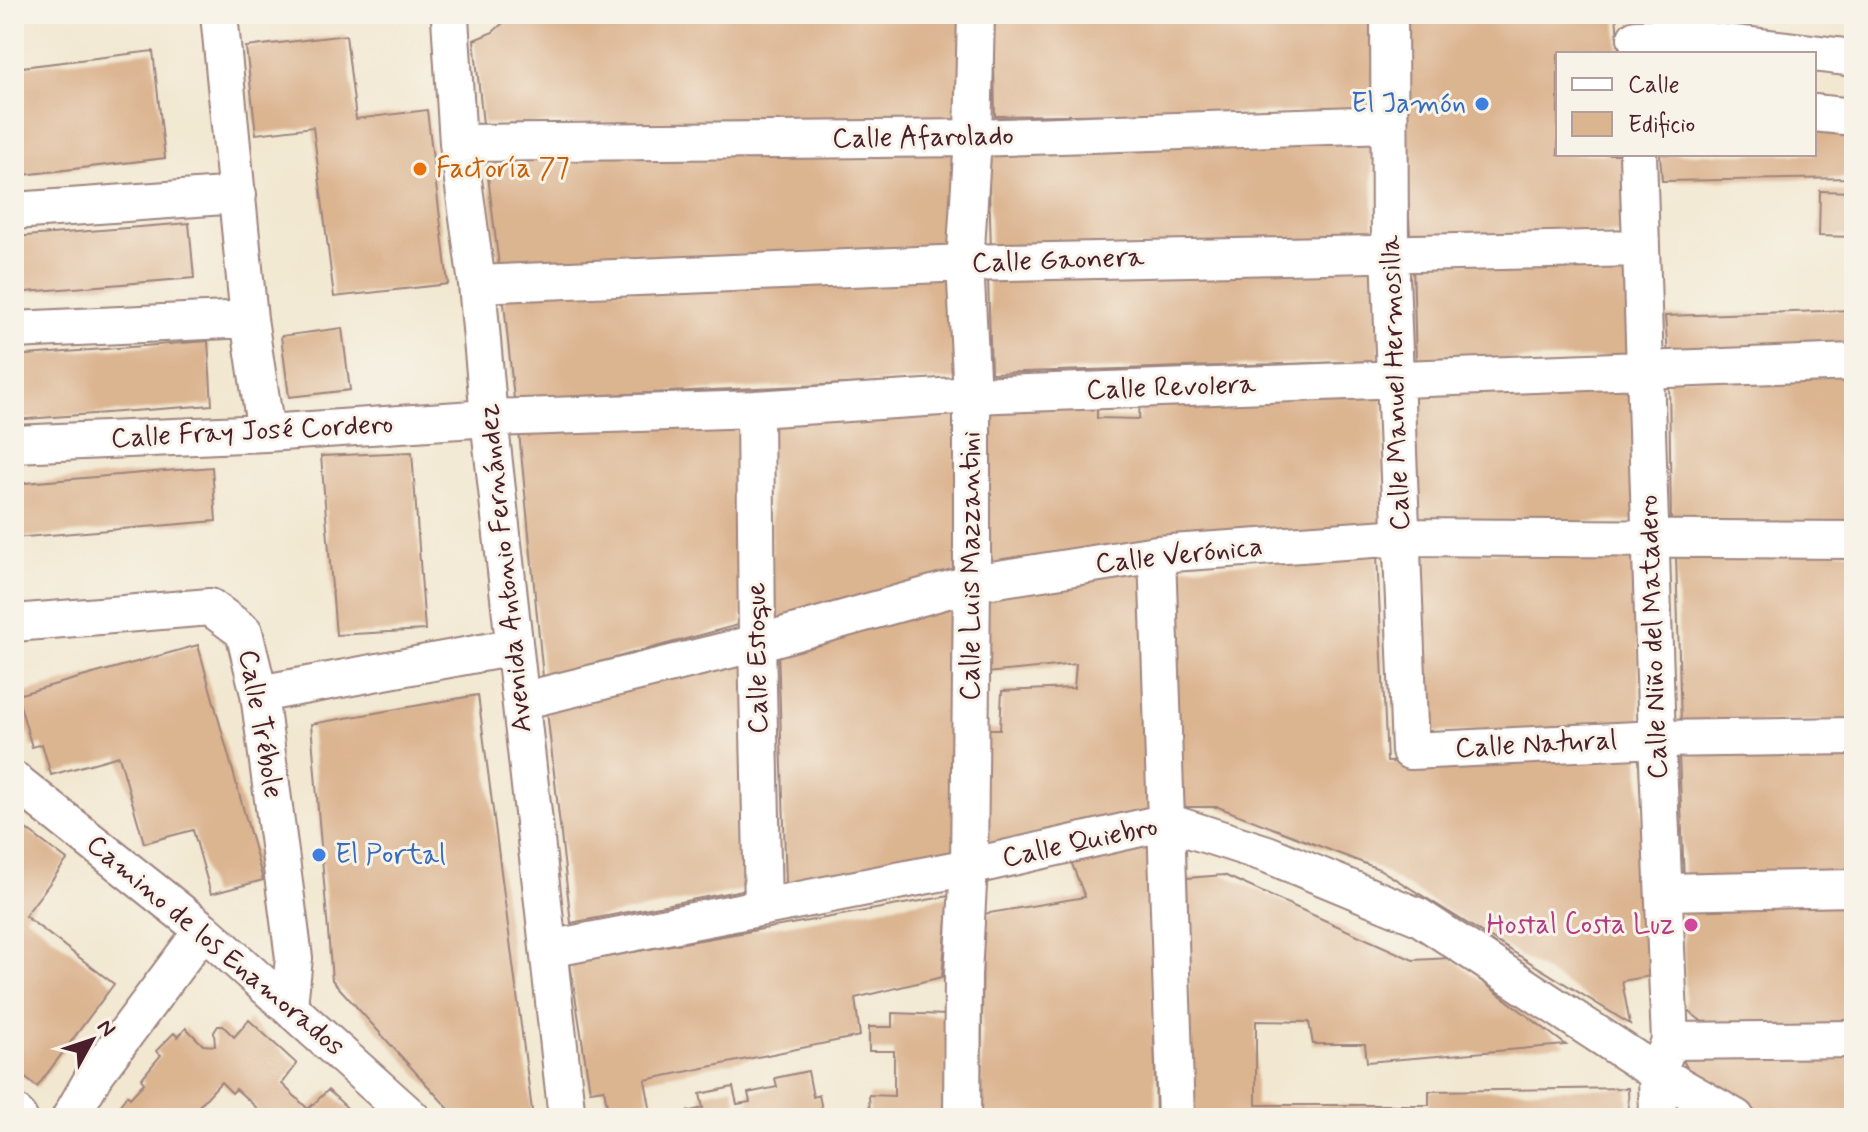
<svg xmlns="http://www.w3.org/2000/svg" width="1868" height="1132" font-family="Mynerve,sans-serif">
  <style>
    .building { fill: #dbb490 }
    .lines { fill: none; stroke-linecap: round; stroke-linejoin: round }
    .minor-casing { stroke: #9e847e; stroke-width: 40 }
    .minor { stroke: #fff; stroke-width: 36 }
    .shop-dot { fill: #3f7fe0; stroke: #f7f3e8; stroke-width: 3 }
    .food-dot { fill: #e8710a; stroke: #f7f3e8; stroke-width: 3 }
    .hotel-dot { fill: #d1479c; stroke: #f7f3e8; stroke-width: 3 }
    .labels { text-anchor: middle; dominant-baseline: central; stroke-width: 6; stroke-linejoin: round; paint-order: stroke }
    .shop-label { font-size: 28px; fill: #366cbe; stroke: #f7f3e8; text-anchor: end }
    .street-label { font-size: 28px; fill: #4a1f2b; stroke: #f7f3e8 }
    .food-label { font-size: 28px; fill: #c56008; stroke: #f7f3e8; text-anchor: start }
    .hotel-label { font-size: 28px; fill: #b23c85; stroke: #f7f3e8; text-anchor: end }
  </style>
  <rect width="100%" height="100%" fill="#f7f3e8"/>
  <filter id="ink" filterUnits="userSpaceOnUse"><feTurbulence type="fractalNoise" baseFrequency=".0125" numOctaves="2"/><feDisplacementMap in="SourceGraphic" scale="16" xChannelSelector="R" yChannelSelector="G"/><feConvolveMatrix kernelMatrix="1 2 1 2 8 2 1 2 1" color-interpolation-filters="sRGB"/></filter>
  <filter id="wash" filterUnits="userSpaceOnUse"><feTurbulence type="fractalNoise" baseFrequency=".006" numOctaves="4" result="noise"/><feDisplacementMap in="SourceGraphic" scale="32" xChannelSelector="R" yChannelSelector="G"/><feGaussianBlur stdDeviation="1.8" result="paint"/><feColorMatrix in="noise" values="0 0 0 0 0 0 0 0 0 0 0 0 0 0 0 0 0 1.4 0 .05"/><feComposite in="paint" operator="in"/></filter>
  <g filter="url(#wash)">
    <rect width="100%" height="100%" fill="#f2e8d1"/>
    <g id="blocks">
      <path class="building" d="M 513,14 L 964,14 L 961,120 L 483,124 L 474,40 L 493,32 Z
        M 993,14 L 1373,14 L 1375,111 L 995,116 Z
        M 1407,14 L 1616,14 L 1619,54 L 1558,54 L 1558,154 L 1626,154 L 1628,233 L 1410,237 L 1407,181 Z
        M 346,35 L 356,119 L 427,110 L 448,284 L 334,297 L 313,127 L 256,134 L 246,47 Z
        M 153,51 L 165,158 L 14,176 L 14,68 Z
        M 1852,127 L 1854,178 L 1662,181 L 1660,154 L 1814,154 L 1814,128 Z
        M 1371,136 L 1374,240 L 991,252 L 988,147 Z
        M 962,150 L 958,246 L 499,266 L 485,152 Z
        M 1820,191 L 1854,192 L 1854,237 L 1819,236 Z
        M 189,223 L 194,278 L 14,293 L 14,237 Z
        M 1627,258 L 1630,357 L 1416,362 L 1413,263 Z
        M 1377,266 L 1380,361 L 991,373 L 988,277 Z
        M 957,276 L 958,379 L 514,399 L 503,294 Z
        M 1854,310 L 1854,350 L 1668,356 L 1665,316 Z
        M 342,328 L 350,390 L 289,397 L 281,336 Z
        M 208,341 L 212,405 L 14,420 L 14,356 Z
        M 1854,375 L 1854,521 L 1671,524 L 1669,378 Z
        M 1632,383 L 1635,521 L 1417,525 L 1414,387 Z
        M 1383,387 L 1383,527 L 988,565 L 988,405 L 1097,402 L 1097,418 L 1139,419 L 1140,400 Z
        M 958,408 L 959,572 L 773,620 L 769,419 Z
        M 737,420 L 742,624 L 543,677 L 519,432 Z
        M 412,452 L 425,630 L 336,635 L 321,456 Z
        M 212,467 L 216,521 L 14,538 L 14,484 Z
        M 1637,550 L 1640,730 L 1421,732 L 1417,553 Z
        M 1854,551 L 1854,720 L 1681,725 L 1676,556 Z
        M 1377,555 L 1387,762 L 1639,757 L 1651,976 L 1622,981 L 1630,1024 L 1379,869 L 1218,807 L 1177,807 L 1172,568 Z
        M 1145,567 L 1154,810 L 984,845 L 984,729 L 1000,729 L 1002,691 L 1074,688 L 1076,664 L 986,673 L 987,593 Z
        M 957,599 L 956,854 L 786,884 L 778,649 Z
        M 198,645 L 263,880 L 211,894 L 193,830 L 144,843 L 119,756 L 51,775 L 42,744 L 32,747 L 17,695 Z
        M 746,659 L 753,888 L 571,923 L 547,711 Z
        M 478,695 L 533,1118 L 457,1118 L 332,980 L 311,724 Z
        M 1854,749 L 1854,875 L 1684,881 L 1679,755 Z
        M 14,820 L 67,860 L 25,916 L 114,984 L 37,1087 L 14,1069 Z
        M 1150,838 L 1156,1118 L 981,1118 L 983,914 L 1085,897 L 1070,859 Z
        M 1224,875 L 1413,960 L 1451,958 L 1566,1045 L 1367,1062 L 1365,1044 L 1313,1044 L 1309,1022 L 1256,1021 L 1256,1105 L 1429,1105 L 1429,1091 L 1628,1088 L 1629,1118 L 1192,1118 L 1187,878 Z
        M 949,896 L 942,977 L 855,998 L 860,1036 L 645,1080 L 652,1118 L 609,1118 L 604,1089 L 590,1091 L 570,963 Z
        M 1854,900 L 1854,1026 L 1714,1031 L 1686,1009 L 1682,906 Z
        M 892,1013 L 947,1015 L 946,1118 L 870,1116 L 869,1095 L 894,1096 L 894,1051 L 869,1051 L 869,1027 L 892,1027 Z
        M 249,1020 L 297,1064 L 282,1084 L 308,1109 L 328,1090 L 358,1118 L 247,1118 L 257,1108 L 236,1089 L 232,1093 L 221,1082 L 188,1118 L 111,1118 L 127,1095 L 130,1098 L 144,1083 L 141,1079 L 161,1055 L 156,1051 L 174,1033 L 178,1037 L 186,1028 L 203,1045 L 215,1046 L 214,1032 L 218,1026 L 223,1026 L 234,1037 Z
        M 1854,1054 L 1854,1118 L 1766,1118 L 1689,1072 L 1681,1056 Z
        M 808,1071 L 813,1097 L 819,1095 L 823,1114 L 812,1117 L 811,1113 L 788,1118 L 661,1118 L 703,1108 L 700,1094 L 733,1087 L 737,1104 L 750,1102 L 748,1093 L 777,1087 L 775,1078 Z"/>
    </g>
  </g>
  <g filter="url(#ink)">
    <use href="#blocks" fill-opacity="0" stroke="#9e847e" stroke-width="2"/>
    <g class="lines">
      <g class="minor-casing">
        <path id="minor" d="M 219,14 L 249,319 L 266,433
          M 1389,14 L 1390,252 L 1410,751 L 1657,739 L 1854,736
          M 450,18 L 458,143 L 477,284 L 489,418 L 567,1118
          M 1636,38 L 1677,37 L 1854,58
          M 1814,113 L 1854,117
          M 458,143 L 973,138 L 1389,124
          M 1638,154 L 1657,739 L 1670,1041 L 1657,1073 L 1658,1118
          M 14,211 L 238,195
          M 477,284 L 965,263 L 1640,248
          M 14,330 L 249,319
          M 755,409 L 757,643 L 763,906
          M 14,444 L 266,433 L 489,418 L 755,409 L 972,395 L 1854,362
          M 1157,554 L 1176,1118
          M 14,623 L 210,607 L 244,632 L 259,694 L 294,958 L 289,1005
          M 259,694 L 514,647
          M 521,701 L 757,643 L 972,583 L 1157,554 L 1403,537 L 1854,540
          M 14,780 L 203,930 L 412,1118
          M 1665,892 L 1854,888
          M 549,949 L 969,867 L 1167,822 L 1267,854 L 1419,917 L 1657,1073 L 1736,1118
          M 1670,1041 L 1854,1039
          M 14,1112 L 19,1118
          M 70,1118 L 94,1076 L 203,930
          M 962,1118 L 963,974 L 969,867 L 972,583 L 972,395 L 965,263 L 973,138 L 976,14"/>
      </g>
      <use href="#minor" class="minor"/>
    </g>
  </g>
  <g class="shop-dot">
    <circle cx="1482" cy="104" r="8"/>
    <circle cx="319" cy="855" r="8"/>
  </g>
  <circle class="food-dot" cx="420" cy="169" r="8"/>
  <circle class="hotel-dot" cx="1691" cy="925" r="8"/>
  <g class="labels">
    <g class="shop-label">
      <text x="1466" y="104">El Jamón</text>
      <text x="335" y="855" text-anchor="start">El Portal</text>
    </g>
    <g class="street-label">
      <text transform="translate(923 138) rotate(-1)">Calle Afarolado</text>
      <text transform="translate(1058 261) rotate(-2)">Calle Gaonera</text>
      <text transform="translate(1396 383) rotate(-92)">Calle Manuel Hermosilla</text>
      <text transform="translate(1171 388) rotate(-2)">Calle Revolera</text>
      <text transform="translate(252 432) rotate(-3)">Calle Fray José Cordero</text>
      <text transform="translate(1179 556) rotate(-6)">Calle Verónica</text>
      <text transform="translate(971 566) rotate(-90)">Calle Luis Mazzantini</text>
      <text transform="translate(506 568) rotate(-96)">Avenida Antonio Fernández</text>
      <text transform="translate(1654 637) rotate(-92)">Calle Niño del Matadero</text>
      <text transform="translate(758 658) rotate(-91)">Calle Estoque</text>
      <text transform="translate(260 724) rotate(80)">Calle Trébole</text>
      <text transform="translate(1536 745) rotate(-3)">Calle Natural</text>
      <text transform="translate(1080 843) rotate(-12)">Calle Quiebro</text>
      <text transform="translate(215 946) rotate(40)">Camino de los Enamorados</text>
    </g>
    <g class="food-label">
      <text x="436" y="169">Factoría 77</text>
    </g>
    <g class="hotel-label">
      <text x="1675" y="925">Hostal Costa Luz</text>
    </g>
  </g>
  <rect width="1868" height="1132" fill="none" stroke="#f7f3e8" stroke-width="48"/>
  <rect x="1556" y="52" width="260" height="104" fill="#f7f3e8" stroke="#b29e9c" stroke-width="2"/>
  <rect x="1572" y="78" width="40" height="12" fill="#ffffff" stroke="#b29e9c" stroke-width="2"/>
  <text x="1628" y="92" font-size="24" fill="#4a1f2b">Calle</text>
  <rect x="1572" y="112" width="40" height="24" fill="#dbb490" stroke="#b29e9c" stroke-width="2"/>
  <text x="1628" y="132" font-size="24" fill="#4a1f2b">Edificio</text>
  <g transform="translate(92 1040) rotate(50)" stroke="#f7f3e8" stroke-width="6" paint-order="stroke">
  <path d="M0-6L14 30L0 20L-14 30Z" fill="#4a1f2b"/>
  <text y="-12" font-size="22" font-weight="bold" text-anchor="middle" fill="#4a1f2b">N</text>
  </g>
</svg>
